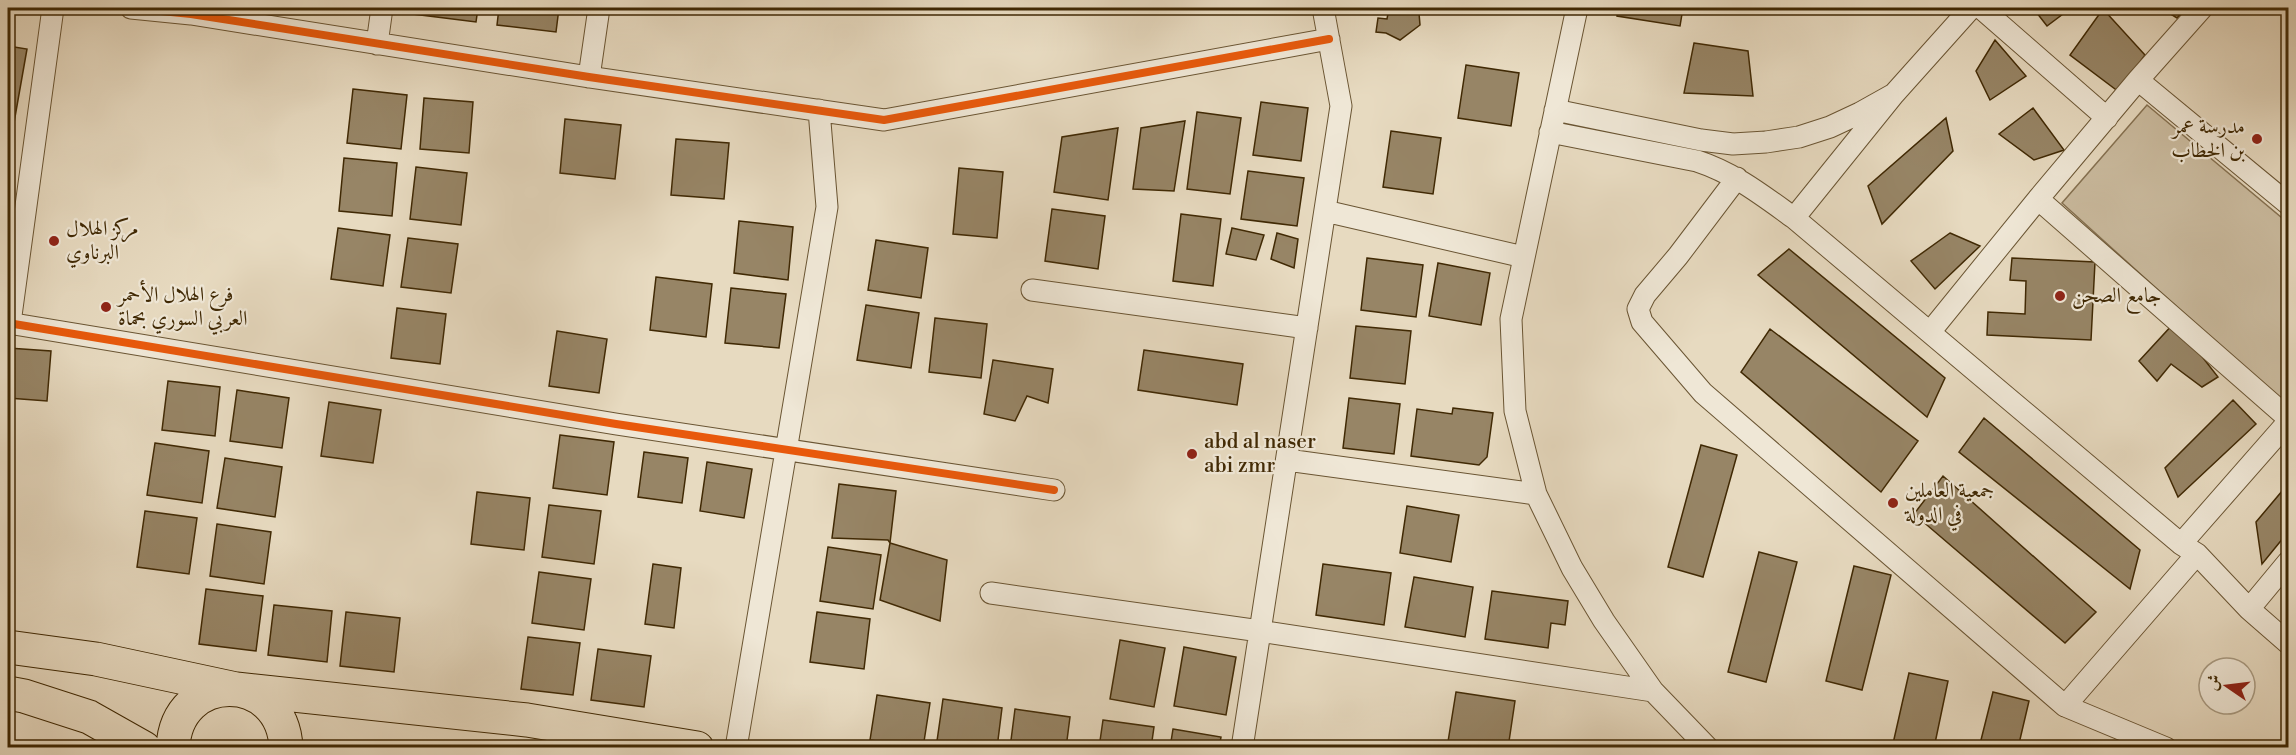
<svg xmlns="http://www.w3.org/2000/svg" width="2296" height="755" font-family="'Libre Bodoni',Amiri,serif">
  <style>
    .green { fill: #cbbca0; stroke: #867252; stroke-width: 1.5 }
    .building { fill: #978566; stroke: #402904; stroke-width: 1.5 }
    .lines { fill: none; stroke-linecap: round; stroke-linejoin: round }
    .minor-casing { stroke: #6a5533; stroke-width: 23 }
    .primary-casing { stroke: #402904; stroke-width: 35 }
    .minor { stroke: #efe7d6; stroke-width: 21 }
    .primary { stroke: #e7dac0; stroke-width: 33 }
    .cycleway-casing { stroke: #efe7d6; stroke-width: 11 }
    .cycleway { stroke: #e8590c; stroke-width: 8 }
    .poi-dot { fill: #8f2418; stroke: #efe7d6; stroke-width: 2 }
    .labels { text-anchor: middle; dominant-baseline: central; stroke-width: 4.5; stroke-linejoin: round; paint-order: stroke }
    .poi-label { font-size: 21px; fill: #402904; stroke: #efe7d6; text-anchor: start }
  </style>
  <rect width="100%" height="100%" fill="#e7dac0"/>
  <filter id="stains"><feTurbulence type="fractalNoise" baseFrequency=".00333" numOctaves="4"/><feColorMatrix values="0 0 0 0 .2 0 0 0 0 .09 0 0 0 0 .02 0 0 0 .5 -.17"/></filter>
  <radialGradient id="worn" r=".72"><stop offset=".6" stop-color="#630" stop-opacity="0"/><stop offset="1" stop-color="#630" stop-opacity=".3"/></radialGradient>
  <path class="green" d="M 2147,105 L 2288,223 L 2288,401 L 2285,405 L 2062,203 Z"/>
  <path class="building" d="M 414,8 L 478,8 L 476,22 L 413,14 Z
    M 499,8 L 559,8 L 556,32 L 497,25 Z
    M 1389,8 L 1440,8 L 1439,14 L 1419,13 L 1420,25 L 1400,40 L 1386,33 L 1376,32 L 1378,18 L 1387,19 Z
    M 1618,8 L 1683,8 L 1680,26 L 1617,16 Z
    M 2033,8 L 2071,8 L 2047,26 Z
    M 2161,8 L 2186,8 L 2177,18 Z
    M 2103,9 L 2145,55 L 2119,92 L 2070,55 Z
    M 1995,40 L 2026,76 L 1990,100 L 1976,71 Z
    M 1694,43 L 1748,51 L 1753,96 L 1684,93 Z
    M 8,46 L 27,49 L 12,134 L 8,133 Z
    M 1466,65 L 1519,73 L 1511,126 L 1458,118 Z
    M 353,89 L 407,95 L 401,149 L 347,143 Z
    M 424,98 L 473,102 L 469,153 L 420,149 Z
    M 1261,102 L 1308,108 L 1301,161 L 1253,155 Z
    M 2033,108 L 2064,150 L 2034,160 L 1999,134 Z
    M 1197,112 L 1241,118 L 1230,194 L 1187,189 Z
    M 1946,118 L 1953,151 L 1882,224 L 1868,186 Z
    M 565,119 L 621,125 L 615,179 L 560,173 Z
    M 1185,121 L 1174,191 L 1133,189 L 1141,128 Z
    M 1118,128 L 1108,200 L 1054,192 L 1062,137 Z
    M 1391,131 L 1441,138 L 1433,194 L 1383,187 Z
    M 676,139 L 729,143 L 724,199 L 671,195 Z
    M 344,158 L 397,163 L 392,216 L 339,211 Z
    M 416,167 L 467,173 L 461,225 L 410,219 Z
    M 959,168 L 1003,172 L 997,238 L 953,234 Z
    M 1248,171 L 1304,178 L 1297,226 L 1241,219 Z
    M 1052,209 L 1105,216 L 1098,269 L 1045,261 Z
    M 1181,214 L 1221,219 L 1213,286 L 1173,281 Z
    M 739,221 L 793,227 L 788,280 L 734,273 Z
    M 338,228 L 390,235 L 383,286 L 331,279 Z
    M 1232,228 L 1264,235 L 1256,260 L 1226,254 Z
    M 1277,233 L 1298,239 L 1294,268 L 1271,259 Z
    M 1950,233 L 1980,246 L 1935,289 L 1911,261 Z
    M 408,238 L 458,244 L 451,293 L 401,287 Z
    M 876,240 L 928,248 L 921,298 L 868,290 Z
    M 1789,249 L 1945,378 L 1927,417 L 1758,275 Z
    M 1367,258 L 1423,265 L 1416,317 L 1361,310 Z
    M 2012,258 L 2095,262 L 2091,340 L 1987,335 L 1988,312 L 2025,314 L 2026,281 L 2010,280 Z
    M 1438,263 L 1490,273 L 1481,325 L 1429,316 Z
    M 656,277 L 712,284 L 706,337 L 650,330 Z
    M 731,288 L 786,294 L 779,348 L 725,343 Z
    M 866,305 L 919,313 L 911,368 L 857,360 Z
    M 397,308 L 446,314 L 440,364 L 391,358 Z
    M 935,318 L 987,324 L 981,378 L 929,372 Z
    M 2175,322 L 2218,377 L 2202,387 L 2171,364 L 2157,381 L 2139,361 Z
    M 1356,326 L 1411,331 L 1405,384 L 1350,378 Z
    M 1770,329 L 1918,441 L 1881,492 L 1741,372 Z
    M 557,331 L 607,339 L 599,393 L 549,386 Z
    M 8,348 L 51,351 L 47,401 L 8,398 Z
    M 1144,350 L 1243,364 L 1237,405 L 1138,390 Z
    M 993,360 L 1053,369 L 1048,403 L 1027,396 L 1015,421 L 984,414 Z
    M 168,381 L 220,387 L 215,436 L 162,430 Z
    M 237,390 L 289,398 L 282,448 L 230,441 Z
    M 1349,398 L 1400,404 L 1394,454 L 1343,448 Z
    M 2233,400 L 2256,424 L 2178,497 L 2165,468 Z
    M 329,402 L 381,410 L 373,463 L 321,456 Z
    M 1453,408 L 1493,413 L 1487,457 L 1479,465 L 1411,456 L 1417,409 L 1452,414 Z
    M 1984,418 L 2140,550 L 2130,589 L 1959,452 Z
    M 560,435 L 614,442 L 607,495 L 553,488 Z
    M 155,443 L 209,451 L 202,503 L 147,495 Z
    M 1701,445 L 1737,455 L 1703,577 L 1668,567 Z
    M 644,452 L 688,458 L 682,503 L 638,497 Z
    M 225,458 L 282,467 L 275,517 L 217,508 Z
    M 707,462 L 752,469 L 744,518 L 700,511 Z
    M 1943,476 L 2096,612 L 2065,643 L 1914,514 Z
    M 839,484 L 896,491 L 890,543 L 888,540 L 832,538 Z
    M 2288,484 L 2288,532 L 2262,564 L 2256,522 Z
    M 477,492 L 530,498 L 524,550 L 471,544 Z
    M 549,505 L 601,511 L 594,564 L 542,557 Z
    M 1407,506 L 1459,515 L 1451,562 L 1400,553 Z
    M 145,511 L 197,518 L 189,574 L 137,567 Z
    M 217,524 L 271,532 L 264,584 L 210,576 Z
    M 890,543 L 947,560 L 940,621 L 880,600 Z
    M 828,547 L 881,555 L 873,609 L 820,601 Z
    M 1759,552 L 1797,562 L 1766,682 L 1728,672 Z
    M 653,564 L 681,568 L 674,628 L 645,624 Z
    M 1323,564 L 1391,573 L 1384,625 L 1316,615 Z
    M 1854,566 L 1891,575 L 1862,690 L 1826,681 Z
    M 539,572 L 591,579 L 584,630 L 532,623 Z
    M 1414,577 L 1473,587 L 1465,637 L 1405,627 Z
    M 206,589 L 263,596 L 256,651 L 199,644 Z
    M 1492,591 L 1568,601 L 1565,625 L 1551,623 L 1548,648 L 1485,639 Z
    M 274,605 L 332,611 L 327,662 L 268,655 Z
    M 346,612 L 400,618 L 394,672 L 340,666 Z
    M 817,612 L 870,619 L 864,669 L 810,662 Z
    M 528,637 L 580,643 L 573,695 L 521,689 Z
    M 1120,640 L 1165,648 L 1154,707 L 1110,699 Z
    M 1184,647 L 1236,657 L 1226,715 L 1174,706 Z
    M 598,649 L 651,656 L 644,707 L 591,700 Z
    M 1909,673 L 1948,681 L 1934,748 L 1892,748 Z
    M 1456,692 L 1515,701 L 1508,748 L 1447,748 Z
    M 1993,692 L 2029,701 L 2018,748 L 1979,748 Z
    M 877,695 L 930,703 L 923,748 L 870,740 Z
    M 943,699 L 1002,708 L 997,748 L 936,748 Z
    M 1015,709 L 1070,717 L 1066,748 L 1010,748 Z
    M 1103,720 L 1154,727 L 1151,748 L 1099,748 Z
    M 1173,729 L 1221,737 L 1219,748 L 1170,748 Z"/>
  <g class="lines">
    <g class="minor-casing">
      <path id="minor" d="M 131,8 L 191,14 L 589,77 L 884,120 L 1329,39
        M 1577,8 L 1511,319 L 1515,411 L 1536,494 L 1572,568 L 1604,621 L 1653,691 L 1708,748
        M 1981,8 L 2107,118
        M 377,44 L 382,8
        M 589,77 L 599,8
        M 2138,80 L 2202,8
        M 1555,110 L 1701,140 L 1733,144 L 1766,142 L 1799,137 L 1830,127 L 1860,113 L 1894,94
        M 1550,132 L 1697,161 C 1734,173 1762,195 1794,218 L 2181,544 L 2197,554 L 2249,609 L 2288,643
        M 1737,178 L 1678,256 L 1645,295 L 1638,309 L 1642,322 L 1703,393 L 2065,706 L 2166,748
        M 2288,204 L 2138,80 L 2038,199 L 2288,418
        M 1325,211 L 1524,257
        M 1794,218 L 1894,94 L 1971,8
        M 1032,290 L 1307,328
        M 8,323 L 616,424 L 1054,490
        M 10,323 L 53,8
        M 1930,332 L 2038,199
        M 1287,460 L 1536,494
        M 2181,544 L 2288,422
        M 991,593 L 1260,631 L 1653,691
        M 2249,609 L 2288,562
        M 2065,706 L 2197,554
        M 736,748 L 827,207 L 819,110
        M 1242,748 L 1341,106 L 1323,8"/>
    </g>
    <g class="primary-casing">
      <path id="primary" d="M 8,647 L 96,659 L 236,689 L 527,720 L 697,748
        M 8,693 L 24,696 L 89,717 L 144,748
        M 173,748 C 176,670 283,670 286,748"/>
    </g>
    <use href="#minor" class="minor"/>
    <use href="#primary" class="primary"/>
    <g class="cycleway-casing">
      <path id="cycleway" d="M 131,8 L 191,14 L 589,77 L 884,120 L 1329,39
        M 8,323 L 616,424 L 1054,490"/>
    </g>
    <use href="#cycleway" class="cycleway"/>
  </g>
  <g class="poi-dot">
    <circle cx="2257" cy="139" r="6"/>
    <circle cx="54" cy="241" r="6"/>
    <circle cx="2060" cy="296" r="6"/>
    <circle cx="106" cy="307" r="6"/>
    <circle cx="1192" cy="454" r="6"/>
    <circle cx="1893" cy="503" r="6"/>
  </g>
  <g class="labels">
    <g class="poi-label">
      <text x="2245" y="127" text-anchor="end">مدرسة عمر<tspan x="2245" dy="24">بن الخطاب</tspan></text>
      <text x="66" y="229">مركز الهلال<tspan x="66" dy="24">البرناوي</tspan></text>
      <text x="118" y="295">فرع الهلال الأحمر<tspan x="118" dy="24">العربي السوري بحماة</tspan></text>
      <text x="2072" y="296">جامع الصحن</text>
      <text x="1204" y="442">abd al naser<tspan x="1204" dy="24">abi zmr</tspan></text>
      <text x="1905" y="491">جمعية العاملين<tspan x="1905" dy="24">في الدولة</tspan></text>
    </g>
  </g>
  <rect width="2296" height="755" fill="none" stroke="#e7dac0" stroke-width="30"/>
  <rect x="9" y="9" width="2278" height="737" fill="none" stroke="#402904" stroke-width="3"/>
  <rect x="15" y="15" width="2266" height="725" fill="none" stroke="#402904" stroke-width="1.5"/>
  <g transform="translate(2227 686) rotate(284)"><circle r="28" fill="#efe7d6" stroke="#a99b82" stroke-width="1.5"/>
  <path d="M0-4.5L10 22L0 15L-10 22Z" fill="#8f2418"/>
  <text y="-9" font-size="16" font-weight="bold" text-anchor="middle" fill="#402904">ش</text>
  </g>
  <rect width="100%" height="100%" filter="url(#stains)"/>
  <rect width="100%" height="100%" fill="url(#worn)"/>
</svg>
